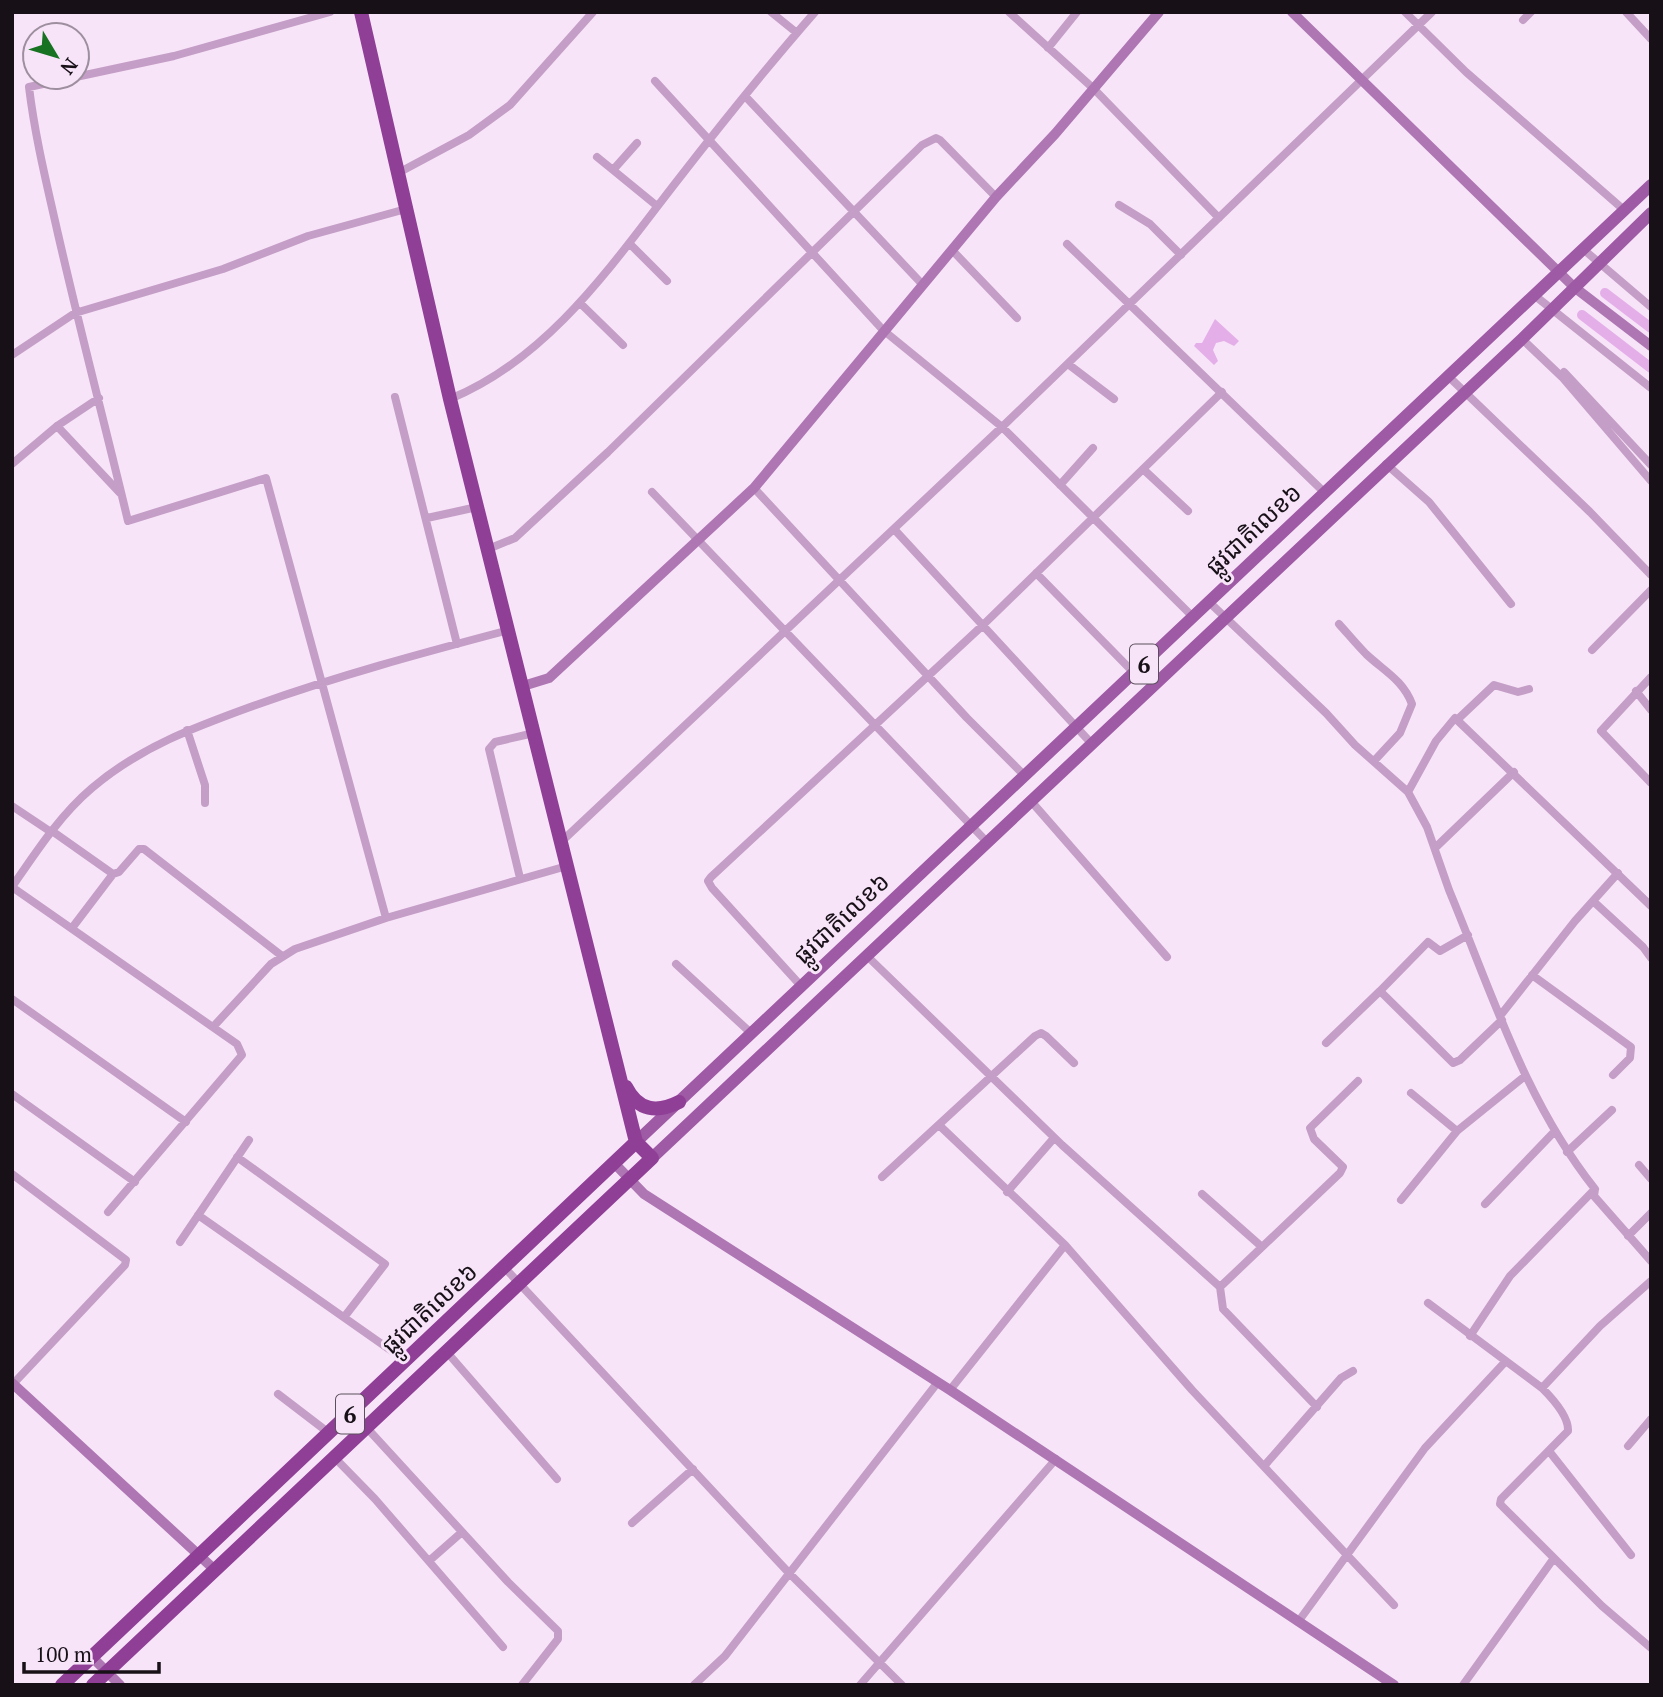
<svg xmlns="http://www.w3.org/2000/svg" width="1663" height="1697" font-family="'PT Serif','Noto Sans Khmer',serif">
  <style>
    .water { fill: #e4afe8 }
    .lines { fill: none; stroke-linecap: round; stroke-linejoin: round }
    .canal { stroke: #e4afe8; stroke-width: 10 }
    .street { stroke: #c49ec6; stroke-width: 8 }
    .secondary { stroke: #ae77b3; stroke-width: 10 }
    .primary { stroke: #9e5aa4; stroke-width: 12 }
    .highway { stroke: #903f97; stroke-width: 14 }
    .labels { text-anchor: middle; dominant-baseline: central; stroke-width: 6; stroke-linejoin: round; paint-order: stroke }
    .shield { fill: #f8e4f9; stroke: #5a505b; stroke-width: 2 }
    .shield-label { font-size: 23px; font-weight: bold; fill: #171017 }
    .street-label { font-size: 24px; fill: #171017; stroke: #f8e4f9 }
  </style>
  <rect width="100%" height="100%" fill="#f8e4f9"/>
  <path class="water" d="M 1215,319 L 1239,341 L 1234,346 L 1224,341 L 1216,343 L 1213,350 L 1218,361 L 1214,365 L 1194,346 L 1196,343 L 1202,343 Z"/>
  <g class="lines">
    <path class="canal" d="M 1605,293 L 1651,328
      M 1582,315 L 1651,368"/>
    <path class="street" d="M 330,12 L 174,56 L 29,87 C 35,137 47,185 58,234 C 80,330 105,425 128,521 L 266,478 L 386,918
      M 771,12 L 797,33
      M 1009,12 L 1094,89 L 1219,218
      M 1405,12 L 1466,72 L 1624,210
      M 1626,12 L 1651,39
      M 1523,20 L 1531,12
      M 1048,48 L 1077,12
      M 655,81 L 883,330 L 1002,427 L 1193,617
      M 745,96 L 922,284
      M 637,143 L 613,170 L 657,206
      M 597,157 L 613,170
      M 398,173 L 469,135 L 510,105 L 593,12
      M 1119,205 L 1150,224 L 1181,255
      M 630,244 L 667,281
      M 1067,244 L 1325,493
      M 1583,249 L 1651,307
      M 952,250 L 1017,318
      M 1534,295 L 1651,388
      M 580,303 L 623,345
      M 1522,339 L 1562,377 L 1651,481
      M 12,355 L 75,313 L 223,269 L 308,236 L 406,209
      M 1068,364 L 1114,399
      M 1564,372 L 1651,465
      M 1448,376 L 1590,512 L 1651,575
      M 395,397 L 457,644
      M 450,399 C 550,358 613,263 677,181 C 722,123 767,67 815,12
      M 57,426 L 120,493
      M 12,464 L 57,426 L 99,398
      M 1386,464 L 1429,502 L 1511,604
      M 1143,469 L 1188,511
      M 1060,485 L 1093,448
      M 754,488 L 967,718 L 1025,776
      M 652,492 L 986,841
      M 427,518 L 477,507
      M 894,529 L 1091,743
      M 488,549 L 515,538 L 608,452 L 922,145 L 936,138 L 940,140 L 996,197
      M 1036,573 L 1134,673
      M 1209,602 L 1326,713 L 1355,745 L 1408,792 L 1427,827 L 1449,890 C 1492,993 1525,1101 1595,1189 L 1594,1196 L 1651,1261
      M 1339,624 C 1348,634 1357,645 1366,654 C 1384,671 1403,680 1412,704 L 1400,733 L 1374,761
      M 1592,650 L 1651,590
      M 1651,677 L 1601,731 L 1651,783
      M 1636,691 L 1651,710
      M 1458,719 L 1494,685 L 1518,692 L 1529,689
      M 187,730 L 205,785 L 205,803
      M 1408,792 L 1436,741 L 1455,718 L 1651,906
      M 1030,800 L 1167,957
      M 12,806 L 51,832
      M 52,831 L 113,874 L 119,872 L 139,849 L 144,849 L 282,956
      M 561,842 L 1002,427 L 1432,12
      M 1435,848 L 1514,772
      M 520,878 L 489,749 L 495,742 L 534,733
      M 1593,901 L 1643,947 L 1651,958
      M 72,928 L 113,874
      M 866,955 L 1062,1145 L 1220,1287
      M 676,964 L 752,1034
      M 1532,975 L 1631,1047 L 1630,1058 L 1613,1075
      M 802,987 L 712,888 L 708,881 L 711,877 L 982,626 L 1222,392
      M 1380,991 L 1428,942 L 1440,951 L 1468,935
      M 12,999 L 186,1122
      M 1500,1016 L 1575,921 L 1618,873
      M 213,1027 L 271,964 L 295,949 L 386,918 L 567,866
      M 1326,1043 L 1380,991 L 1453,1063 L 1460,1060 L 1502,1020
      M 1411,1093 L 1457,1131
      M 12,1094 L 135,1182
      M 940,1126 L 1065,1245 L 1192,1390 L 1394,1605
      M 1567,1152 L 1612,1110
      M 237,1157 L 385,1264 L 345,1316
      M 1639,1165 L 1651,1179
      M 12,1174 L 126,1260 L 125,1265 L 13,1384
      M 882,1177 L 1035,1036 L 1041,1033 L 1046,1036 L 1074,1063
      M 1007,1192 L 1054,1138
      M 1202,1194 L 1262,1247
      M 1401,1200 L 1457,1131 L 1525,1076
      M 1485,1204 L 1554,1132
      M 108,1212 L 242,1055 L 237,1044 L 12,887 C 36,852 60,815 92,788 C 140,747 195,727 253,706 C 337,676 422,653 509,630
      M 198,1215 L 406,1361
      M 1628,1236 L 1651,1213
      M 180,1242 L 249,1140
      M 504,1267 L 789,1573 L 902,1685
      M 1428,1303 L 1542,1388 C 1552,1398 1569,1416 1568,1431 L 1501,1499 L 1500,1504 L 1602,1606 L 1651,1648
      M 1470,1336 L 1510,1276 L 1595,1189
      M 446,1351 L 557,1479
      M 1542,1388 L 1600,1326 L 1651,1281
      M 950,1390 L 1065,1245
      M 278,1394 L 329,1433
      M 1317,1407 L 1223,1309 L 1220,1287 L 1340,1173 L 1343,1167 L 1314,1139 L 1310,1128 L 1358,1081
      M 366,1427 L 508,1582 L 558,1631 L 558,1639 L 522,1685
      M 1628,1446 L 1651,1419
      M 1549,1451 L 1631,1555
      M 334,1457 L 375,1499 L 503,1647
      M 1265,1465 L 1341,1378 L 1353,1371
      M 632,1523 L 693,1469
      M 429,1561 L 462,1532
      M 1298,1622 L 1425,1448 L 1505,1362
      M 694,1685 L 725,1656 L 938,1382
      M 860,1685 L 1056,1459
      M 1463,1685 L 1554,1558"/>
    <path class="secondary" d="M 1292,12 L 1574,287 L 1651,346
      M 523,686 L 549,678 L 754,488 L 996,197 L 1055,134 L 1159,12
      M 614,1163 L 644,1194 L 950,1390 L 1394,1685
      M 12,1383 L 215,1570
      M 92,1657 L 120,1685"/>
    <path class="primary" d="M 636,1142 L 1651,185
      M 652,1158 L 1522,339 L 1651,213"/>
    <path class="highway" d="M 626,1087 C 638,1111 657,1113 679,1102
      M 62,1685 L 636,1142
      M 93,1685 L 652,1158 L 636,1142 L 450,399 L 361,12"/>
  </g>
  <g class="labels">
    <g class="shield">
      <rect x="1130" y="644.5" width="28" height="39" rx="5"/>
      <rect x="336" y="1394.5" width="28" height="39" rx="5"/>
    </g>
    <g class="shield-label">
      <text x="1144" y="664">6</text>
      <text x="350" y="1414">6</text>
    </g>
    <g class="street-label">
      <text transform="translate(1253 529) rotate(-43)">ផ្លូវជាតិលេខ៦</text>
      <text transform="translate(841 918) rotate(-43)">ផ្លូវជាតិលេខ៦</text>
      <text transform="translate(429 1308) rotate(-43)">ផ្លូវជាតិលេខ៦</text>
    </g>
  </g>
  <rect width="1663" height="1697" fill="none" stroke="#171017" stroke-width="28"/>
  <g transform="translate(56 56) rotate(128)"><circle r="33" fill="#f8e4f9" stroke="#9e8f9f" stroke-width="2"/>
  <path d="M0-5L12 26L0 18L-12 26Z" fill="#177321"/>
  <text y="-10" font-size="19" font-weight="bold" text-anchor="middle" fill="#171017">N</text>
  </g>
  <path d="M24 1662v10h135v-10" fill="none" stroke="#171017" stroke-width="3.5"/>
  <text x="35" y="1662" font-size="21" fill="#171017" stroke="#f8e4f9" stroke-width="5" paint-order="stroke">100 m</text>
</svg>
